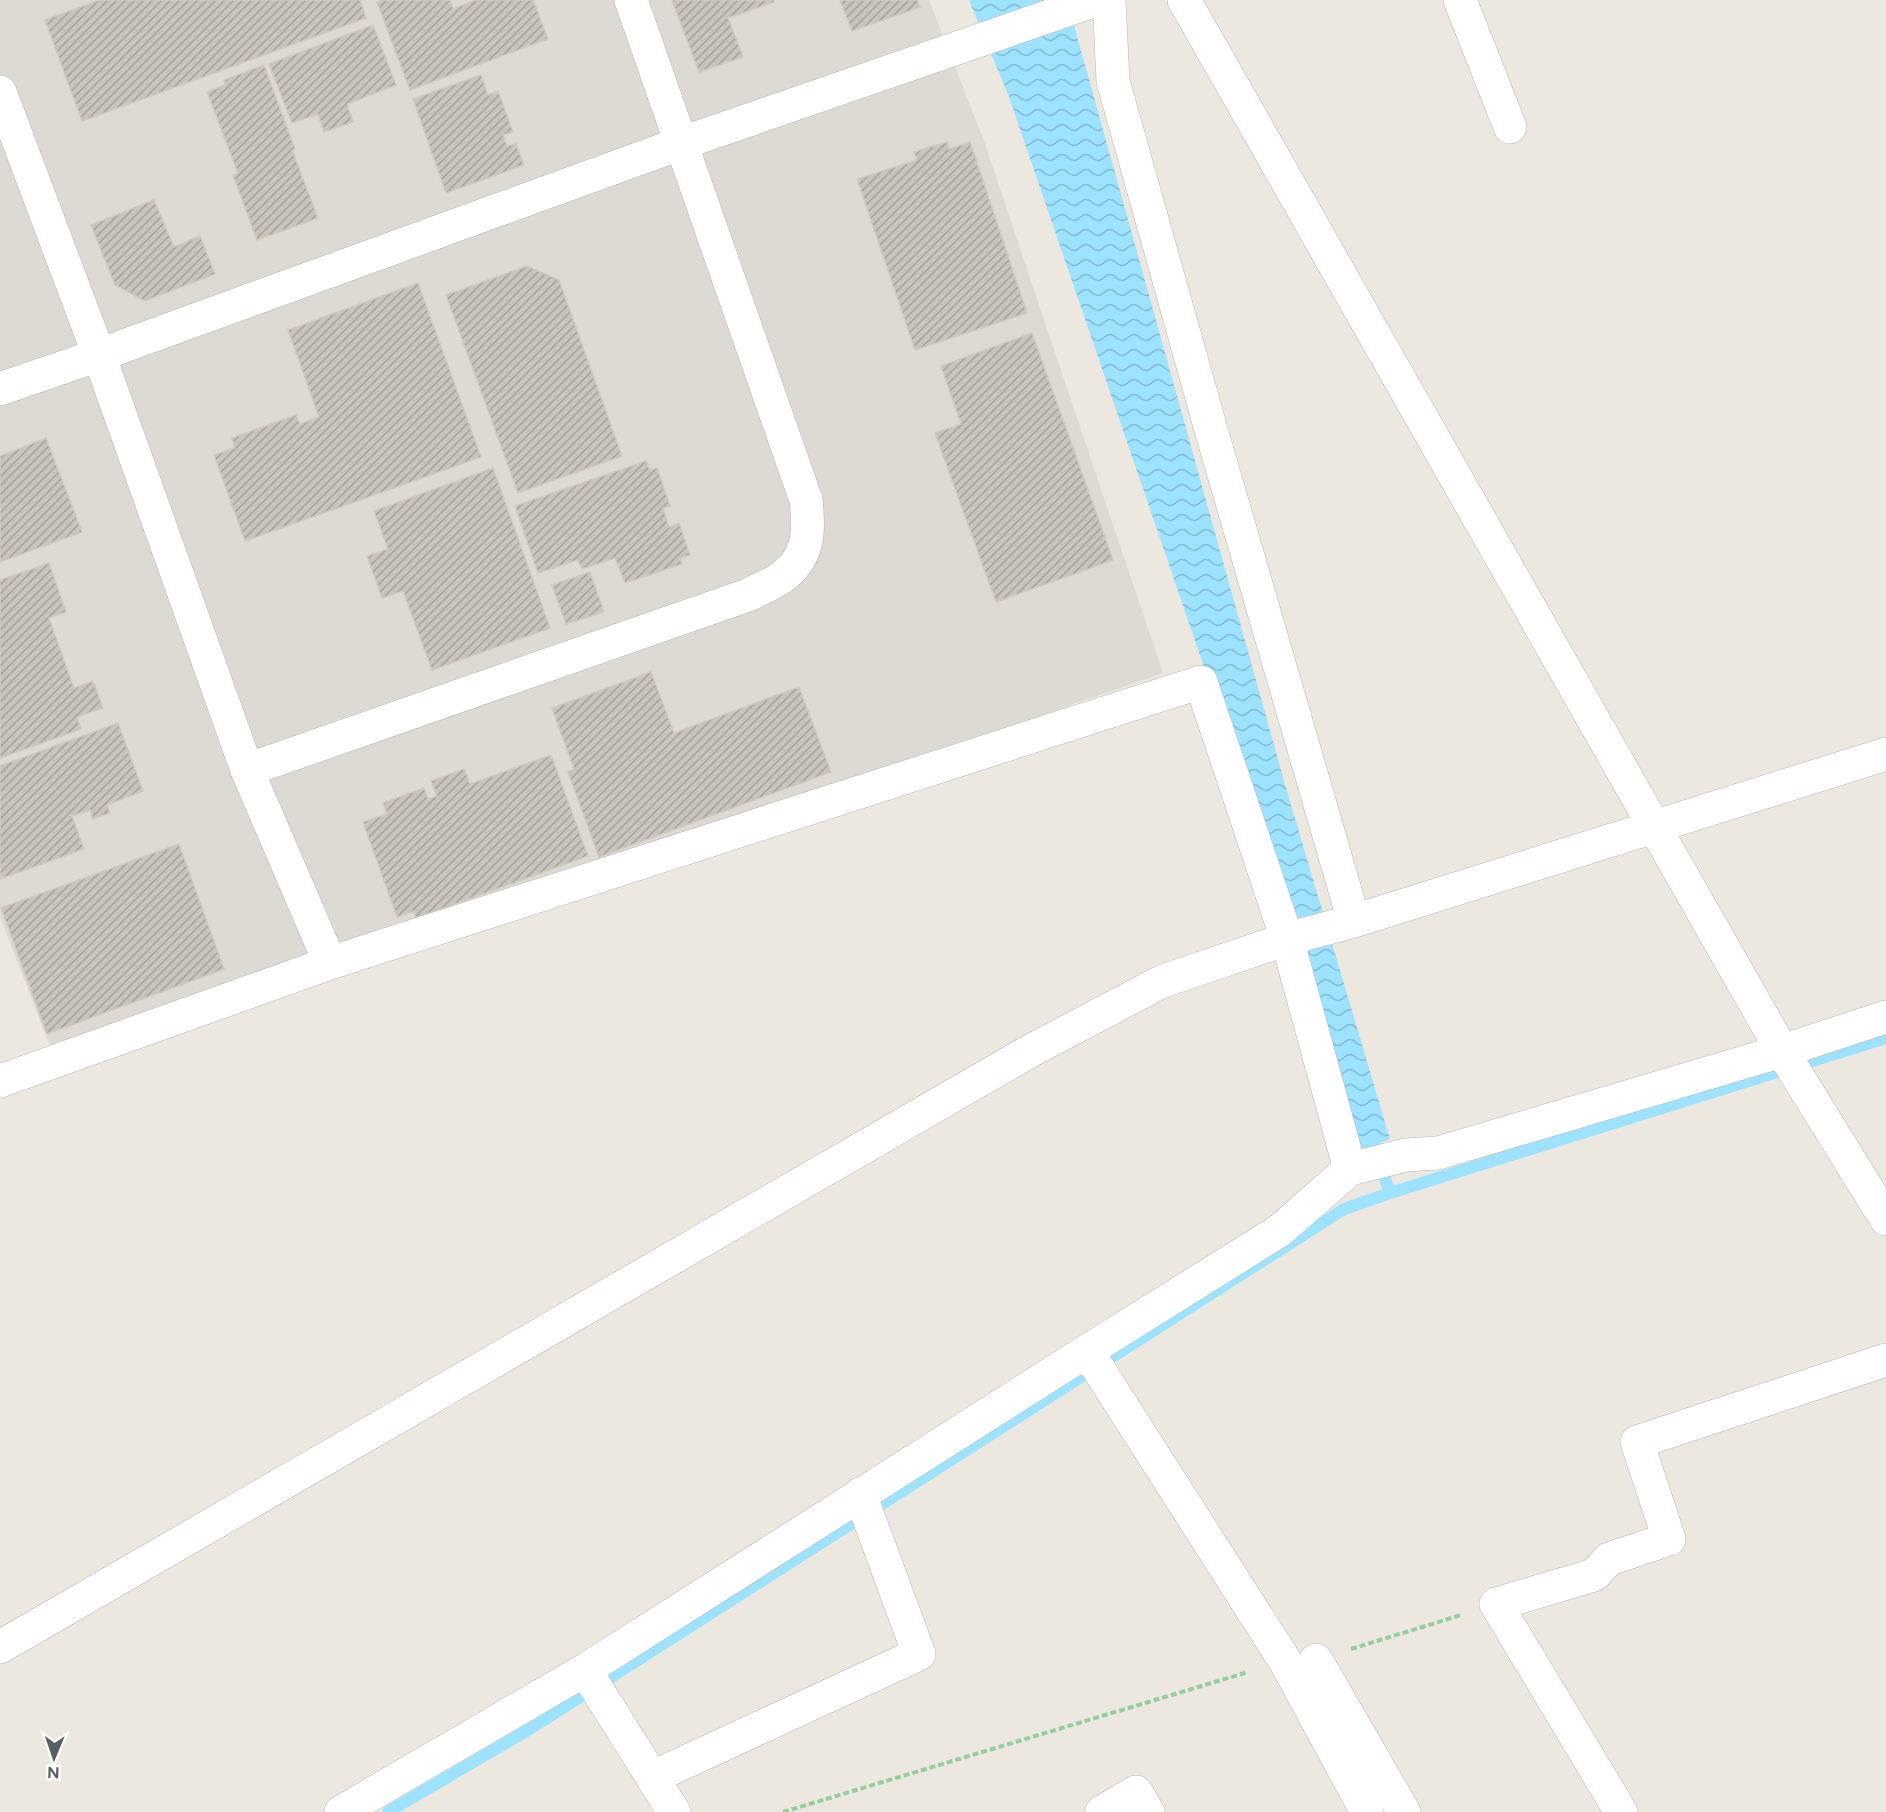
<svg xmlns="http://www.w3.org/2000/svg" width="1886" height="1812" font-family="Figtree,sans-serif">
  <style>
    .industrial { fill: #dddad4 }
    .water { fill: url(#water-waves) }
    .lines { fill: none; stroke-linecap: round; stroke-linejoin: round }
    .stream { stroke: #9de3ff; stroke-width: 12 }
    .building { fill: url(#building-hatch); stroke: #d2c9bd; stroke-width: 1.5 }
    .minor-casing { stroke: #b2b7bc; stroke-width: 34 }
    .tertiary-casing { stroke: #b2b7bc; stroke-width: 34 }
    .path { stroke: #93ce9c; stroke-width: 4; stroke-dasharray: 6 3; stroke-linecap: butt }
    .minor { stroke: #fff; stroke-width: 33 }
    .tertiary { stroke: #fff; stroke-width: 33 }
  </style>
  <defs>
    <pattern id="water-waves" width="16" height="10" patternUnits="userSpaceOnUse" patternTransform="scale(1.5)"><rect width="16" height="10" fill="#9de3ff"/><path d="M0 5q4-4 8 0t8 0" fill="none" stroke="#83bbd2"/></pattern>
    <pattern id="building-hatch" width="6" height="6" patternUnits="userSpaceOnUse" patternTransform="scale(1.5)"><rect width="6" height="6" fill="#c8c3bc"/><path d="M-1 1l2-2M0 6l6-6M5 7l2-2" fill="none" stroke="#a5a29c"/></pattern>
  </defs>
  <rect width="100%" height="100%" fill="#ede8df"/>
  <path class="industrial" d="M 0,0 L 929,0 L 984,141 L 1163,673 L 330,963 L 56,1062 L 0,917 Z"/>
  <path class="water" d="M 969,0 L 1067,0 L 1286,788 L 1390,1139 L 1353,1155 L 1287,916 L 1202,661 L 1009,97 Z"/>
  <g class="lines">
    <path class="stream" d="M 1374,1146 L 1390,1193
      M 388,1812 L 533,1727 L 1344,1209 L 1390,1193 L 1886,1038"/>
  </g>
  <path class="building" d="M 99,0 L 360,0 L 366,18 L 82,121 L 45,20 Z
    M 383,0 L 450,0 L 453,9 L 476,0 L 533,0 L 548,39 L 410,90 L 377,2 Z
    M 672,0 L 774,0 L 774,2 L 728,18 L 743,57 L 699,72 Z
    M 840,0 L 917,0 L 920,7 L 852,31 Z
    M 373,25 L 396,85 L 347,104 L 353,122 L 324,132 L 318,114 L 292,123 L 269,64 Z
    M 264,65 L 295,149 L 292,150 L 318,218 L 257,240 L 233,175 L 238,173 L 207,92 L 225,85 L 224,80 Z
    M 481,75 L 488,95 L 498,91 L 513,132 L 503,135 L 507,146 L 516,144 L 524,165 L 446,193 L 413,99 Z
    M 947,142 L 949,149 L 970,142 L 1027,313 L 915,350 L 857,179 L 917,160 L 914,152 Z
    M 154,200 L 174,247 L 200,236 L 215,274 L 145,301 L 115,285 L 91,225 Z
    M 527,266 L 559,280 L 622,456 L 518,493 L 446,295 Z
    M 418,283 L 481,457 L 245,541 L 214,455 L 235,448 L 232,438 L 296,415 L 300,424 L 319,417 L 288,330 Z
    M 1032,333 L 1113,560 L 996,602 L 935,433 L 961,424 L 941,366 Z
    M 46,438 L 82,532 L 0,562 L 0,456 Z
    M 646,461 L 650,470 L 657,468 L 670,506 L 663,508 L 669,527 L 679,523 L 690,555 L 680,558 L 682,564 L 625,583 L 615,558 L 582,569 L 578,560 L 538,573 L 515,506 Z
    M 493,468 L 550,628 L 432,670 L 403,591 L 382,598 L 367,556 L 388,549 L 374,511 Z
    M 49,563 L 66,612 L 49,618 L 74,688 L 93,681 L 103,708 L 77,717 L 81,729 L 0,758 L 0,580 Z
    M 590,572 L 604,612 L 566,624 L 552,585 Z
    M 651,672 L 674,733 L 799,687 L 831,772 L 599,857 L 568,772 L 574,769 L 552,708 Z
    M 118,723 L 143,791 L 107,805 L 110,813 L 93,819 L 90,810 L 72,816 L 84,849 L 0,879 L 0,766 Z
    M 551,755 L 588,856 L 416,918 L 414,911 L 397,917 L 363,822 L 387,814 L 383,803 L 424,788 L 428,799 L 437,796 L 431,781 L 464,769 L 470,784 Z
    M 179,844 L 224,969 L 47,1034 L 1,908 Z"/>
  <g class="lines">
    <g class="minor-casing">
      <path id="minor" d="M 1109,0 L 1113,81 L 1212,433 L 1354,921
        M 1460,0 L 1510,127
        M 0,389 L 99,355
        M 247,770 L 330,963
        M 0,1081 L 330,963 L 1201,682 L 1287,939 L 1350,1169
        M 1087,1351 L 1285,1661 L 1367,1812
        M 1316,1660 L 1404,1812
        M 585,1670 L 674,1812
        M 653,1777 L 919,1654 L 860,1494
        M 341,1812 L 585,1670 L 1087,1351 L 1279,1231 L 1350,1169 L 1406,1155 L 1438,1153 L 1782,1051 L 1886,1017
        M 1102,1812 L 1136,1792 L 1148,1812
        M 1621,1812 L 1496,1604 L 1594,1575 L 1609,1559 L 1669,1539 L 1637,1442 L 1886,1360"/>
    </g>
    <g class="tertiary-casing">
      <path id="tertiary" d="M 1184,0 L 1782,1051 L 1886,1219
        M 0,92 L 99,355 L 247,770 L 748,595 C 760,589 776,583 786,574 C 810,554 809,528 806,500 L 631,0
        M 99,355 L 682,143 L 1096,0
        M 0,1647 L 1030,1051 L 1163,981 L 1287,939 L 1354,921 L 1886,754"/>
    </g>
    <path class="path" d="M 1351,1649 L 1461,1615
      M 783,1812 L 1248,1672"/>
    <use href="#minor" class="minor"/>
    <use href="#tertiary" class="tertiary"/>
  </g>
  <g transform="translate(54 1758) rotate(182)" stroke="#ffffff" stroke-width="4.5" paint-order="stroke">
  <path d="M0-4.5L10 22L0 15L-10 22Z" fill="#585e62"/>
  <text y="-9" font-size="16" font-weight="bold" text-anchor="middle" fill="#585e62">N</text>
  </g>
</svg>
